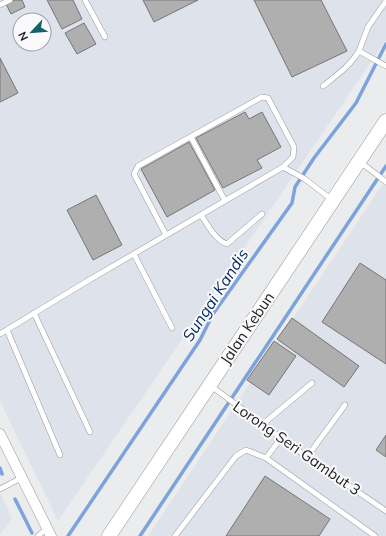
<svg xmlns="http://www.w3.org/2000/svg" width="386" height="536" font-family="Mulish,sans-serif">
  <style>
    .built { fill: #dee2eb; fill-rule: evenodd }
    .lines { fill: none; stroke-linecap: round; stroke-linejoin: round }
    .stream { stroke: #7ca3dc; stroke-width: 3.5 }
    .building { fill: #b0afb0; stroke: #767576 }
    .service-casing { stroke: #99999b; stroke-width: 6 }
    .minor-casing { stroke: #99999b; stroke-width: 11 }
    .secondary-casing { stroke: #99999b; stroke-width: 15 }
    .service { stroke: #fff; stroke-width: 5 }
    .minor { stroke: #fff; stroke-width: 10 }
    .secondary { stroke: #fff; stroke-width: 14 }
    .labels { text-anchor: middle; dominant-baseline: central; stroke-width: 4; stroke-linejoin: round; paint-order: stroke }
    .street-label { font-size: 15px; fill: #1c1c1d; stroke: #f9f9fb }
    .water-label { font-size: 16px; font-style: italic; fill: #042b5e; stroke: #f9f9fb }
  </style>
  <rect width="100%" height="100%" fill="#ebecee"/>
  <path class="built" d="M 0,0 L 386,0 L 386,40 L 58,521 L 0,401 ZM 20,20 L 44,20 L 44,44 L 20,44 Z
    M 386,179 L 386,536 L 148,536 Z
    M 0,493 L 12,518 L 0,535 Z"/>
  <g class="lines">
    <path class="stream" d="M 0,468 L 2,474
      M 15,499 L 32,533
      M 68,536 L 200,340 L 213,314 L 292,203 L 295,187 L 314,158 L 356,103 L 386,44
      M 140,536 L 386,166"/>
  </g>
  <path class="building" d="M 15,0 L 22,0 L 25,7 L 11,14 L 6,4 Z
    M 47,0 L 73,0 L 82,19 L 62,29 Z
    M 143,0 L 198,0 L 154,22 Z
    M 254,0 L 321,0 L 347,51 L 292,77 Z
    M 84,23 L 96,44 L 77,54 L 65,33 Z
    M 0,58 L 18,93 L 0,102 Z
    M 245,112 L 249,119 L 262,112 L 281,147 L 257,160 L 262,168 L 223,188 L 196,138 Z
    M 189,142 L 215,190 L 167,217 L 141,169 Z
    M 96,195 L 122,245 L 93,260 L 67,210 Z
    M 360,263 L 386,280 L 386,364 L 322,322 Z
    M 292,318 L 359,366 L 344,387 L 277,339 Z
    M 274,341 L 296,356 L 269,395 L 247,380 Z
    M 386,435 L 386,457 L 376,450 Z
    M 265,476 L 330,519 L 319,536 L 226,536 Z"/>
  <g class="lines">
    <g class="service-casing">
      <path id="service" d="M 85,0 L 105,37
        M 386,1 L 368,27 L 359,51 L 386,66
        M 0,5 L 10,0
        M 323,86 C 337,75 350,66 359,51
        M 191,137 L 225,201
        M 360,162 L 376,174 L 386,182
        M 201,215 C 208,225 215,240 227,244 L 262,214
        M 166,235 L 134,174 L 138,166 L 262,97 L 268,98 L 294,147 L 293,157 L 283,167
        M 134,254 L 172,328
        M 34,313 L 90,432
        M 7,330 L 60,455
        M 0,334 L 84,283 L 283,167 L 305,179 L 332,200
        M 211,386 L 307,457 L 386,511
        M 263,424 L 312,383
        M 307,457 L 345,405
        M 266,458 L 375,536
        M 0,489 L 21,478
        M 38,536 L 47,528
        M 175,536 L 236,456 L 246,450 L 266,458 L 281,438"/>
    </g>
    <g class="minor-casing">
      <path id="minor" d="M 0,434 L 51,536"/>
    </g>
    <g class="secondary-casing">
      <path id="secondary" d="M 109,536 L 386,121"/>
    </g>
    <use href="#service" class="service"/>
    <use href="#minor" class="minor"/>
    <use href="#secondary" class="secondary"/>
  </g>
  <g class="labels">
    <g class="street-label">
      <text transform="translate(247 328) rotate(-56)">Jalan Kebun</text>
      <text transform="translate(297 448) rotate(35)">Lorong Seri Gambut 3</text>
    </g>
    <g class="water-label">
      <text transform="translate(215 295) rotate(-57)">Sungai Kandis</text>
    </g>
  </g>
  <g transform="translate(32 32) rotate(244)"><circle r="19" fill="#f9f9fb" stroke="#a1a1a2"/>
  <path d="M0-3L7 15L0 10L-7 15Z" fill="#126267"/>
  <text y="-6" font-size="11" font-weight="bold" text-anchor="middle" fill="#1c1c1d">N</text>
  </g>
</svg>
